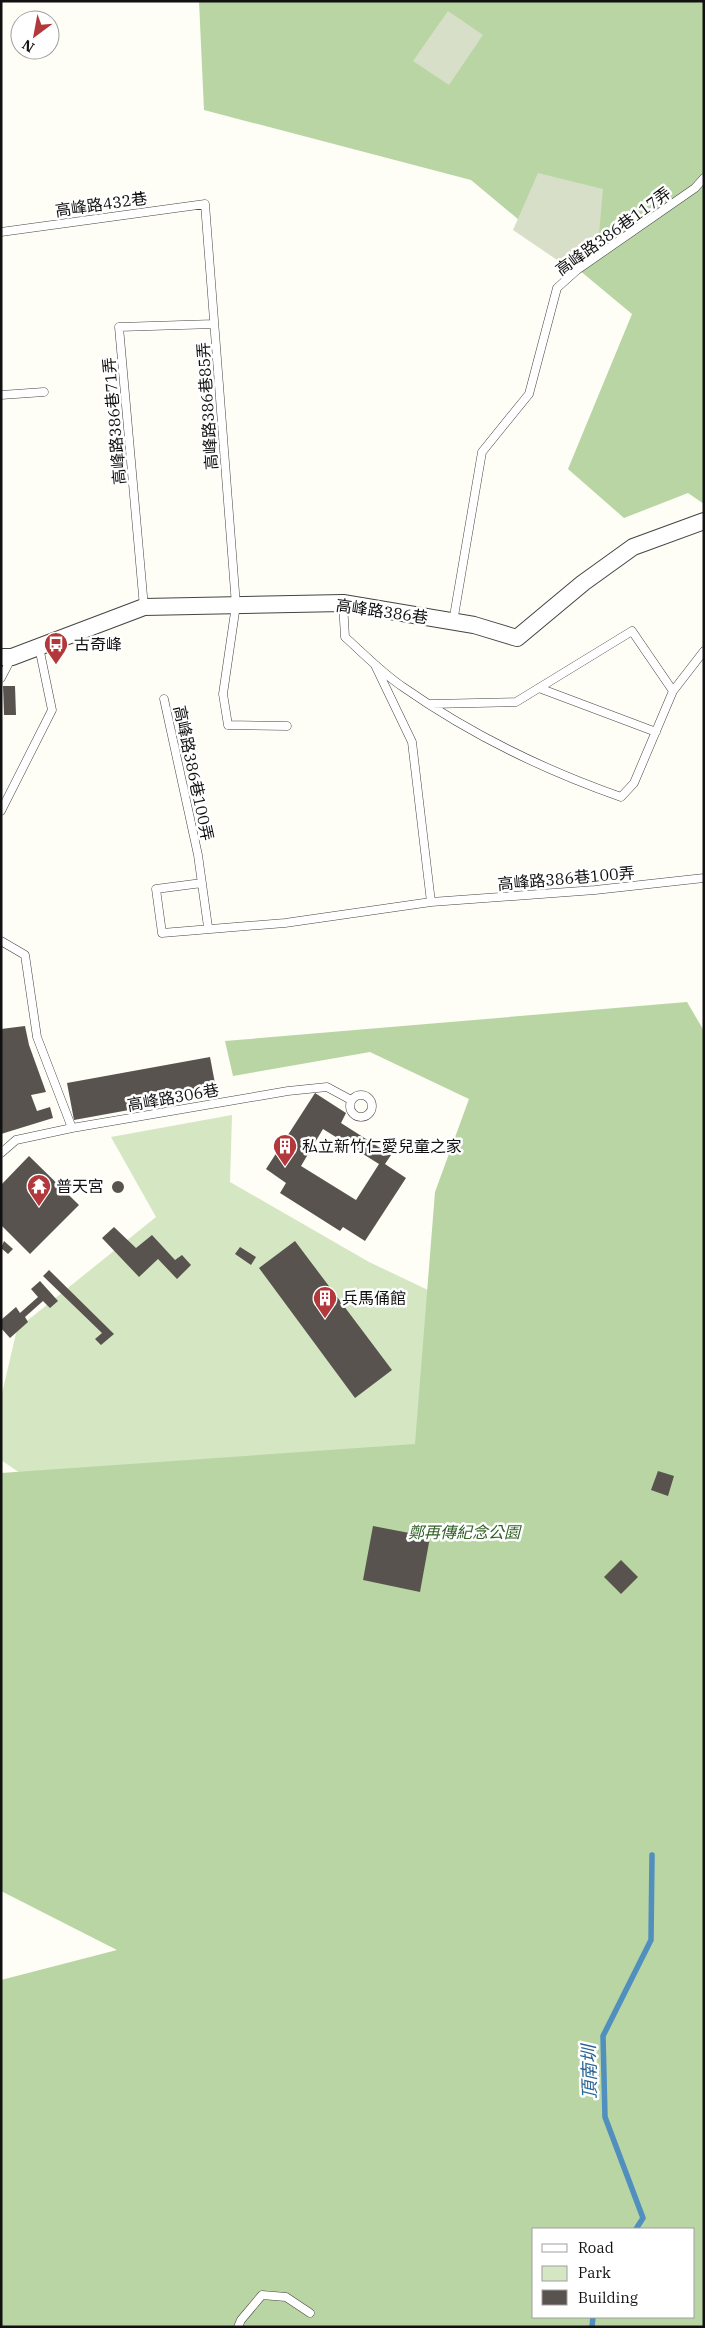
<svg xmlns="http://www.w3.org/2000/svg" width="705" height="2328" font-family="'IBM Plex Serif','Noto Sans TC',serif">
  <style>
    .green { fill: #d4e6c2 }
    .forest { fill: #b8d5a3; fill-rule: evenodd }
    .cemetery { fill: #d7dfc8 }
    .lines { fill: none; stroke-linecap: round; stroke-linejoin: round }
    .stream { stroke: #508fbe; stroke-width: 5.5 }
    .building { fill: #58534e; fill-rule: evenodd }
    .lane-casing { stroke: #444; stroke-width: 9 }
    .street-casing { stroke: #444; stroke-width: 18 }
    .lane { stroke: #fff; stroke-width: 8 }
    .street { stroke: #fff; stroke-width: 16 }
    .labels { text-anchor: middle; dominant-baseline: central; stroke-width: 5; stroke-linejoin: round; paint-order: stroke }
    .street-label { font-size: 16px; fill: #111; stroke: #fff }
    .poi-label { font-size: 16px; fill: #111; stroke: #fff; text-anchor: start }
    .park-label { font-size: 16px; font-style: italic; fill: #326228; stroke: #fff }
    .water-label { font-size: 18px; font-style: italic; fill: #286395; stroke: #fff }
  </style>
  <rect width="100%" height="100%" fill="#fefdf6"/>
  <path class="green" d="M 232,1115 L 230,1182 L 369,1262 L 704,1421 L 384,1723 L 1,1460 L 1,1398 L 17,1329 L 156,1217 L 111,1137 Z"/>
  <path class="forest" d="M 199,1 L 704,1 L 704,504 L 688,493 L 624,518 L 568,469 L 632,314 L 471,180 L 204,110 Z
    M 687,1002 L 704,1031 L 704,2327 L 1,2327 L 1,1980 L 117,1950 L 1,1891 L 1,1473 L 415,1444 L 435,1192 L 469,1099 L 370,1052 L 233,1076 L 225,1041 ZM 534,2229 L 694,2229 L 694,2317 L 534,2317 Z"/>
  <path class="cemetery" d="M 448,11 L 483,35 L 449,85 L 413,61 Z
    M 538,173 L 603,189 L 597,257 L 563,264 L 513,230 Z"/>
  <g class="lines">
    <path class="stream" d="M 636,2229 L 643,2218 L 605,2117 L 603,2036 L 651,1940 L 652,1855
      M 592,2327 L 593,2317"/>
  </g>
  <path class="building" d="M 3,686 L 15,686 L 16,715 L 4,715 Z
    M 25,1026 L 29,1045 L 46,1092 L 31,1095 L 37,1111 L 50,1107 L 53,1118 L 1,1134 L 1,1029 Z
    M 210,1057 L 217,1094 L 74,1120 L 67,1083 Z
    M 315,1093 L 346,1113 L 341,1123 L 391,1155 L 385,1164 L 406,1178 L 365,1241 L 343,1227 L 340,1231 L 280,1193 L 286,1183 L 266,1169 ZM 323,1129 L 379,1164 L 356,1200 L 301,1166 Z
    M 29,1156 L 79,1205 L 30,1254 L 1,1225 L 1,1185 Z
    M112 1187a6 6 0 1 1 12 0a6 6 0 1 1-12 0Z
    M 114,1227 L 136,1248 L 152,1235 L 175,1260 L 182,1255 L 191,1265 L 177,1279 L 158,1259 L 139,1277 L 102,1238 Z
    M 4,1241 L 13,1249 L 8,1254 L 1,1248 Z
    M 295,1241 L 392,1370 L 355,1398 L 259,1268 Z
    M 240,1247 L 256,1257 L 251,1265 L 235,1254 Z
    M 49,1270 L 114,1334 L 101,1345 L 95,1339 L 102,1333 L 43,1276 Z
    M 40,1281 L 58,1301 L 50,1308 L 43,1301 L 25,1317 L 28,1322 L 10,1338 L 1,1328 L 1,1320 L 16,1307 L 20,1313 L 38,1297 L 31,1289 Z
    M 658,1471 L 674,1476 L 668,1496 L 651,1490 Z
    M 373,1526 L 430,1537 L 420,1592 L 363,1580 Z
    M 621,1560 L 638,1577 L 621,1594 L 604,1577 Z"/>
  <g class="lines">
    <g class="lane-casing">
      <path id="lane" d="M 1,232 L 205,204 L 236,605 L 223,694 L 228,725 L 287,726
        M 1,395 L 44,392
        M 343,603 L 345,637 C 364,654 382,673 403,687 C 470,734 544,770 621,797 L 634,783 L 673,691 L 704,651
        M 144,607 L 119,327 L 214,324
        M 453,622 L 482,452 L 529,394 L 557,288 L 577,270 L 695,188 L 704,178
        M 375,665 L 412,742 L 431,902
        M 1,678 L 12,657
        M 539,688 L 656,732
        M 164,699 L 198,855 L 208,927
        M 431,704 L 516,702 L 632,631 L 673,691
        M 1,811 L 52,710 L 39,647
        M 202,883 L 156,889 L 162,933 L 285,923 L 431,902 L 595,890 L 704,878
        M 1,941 L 25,955 L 37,1037 L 72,1128
        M350 1106a11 11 0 1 1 22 0a11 11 0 1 1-22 0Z
        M 1,1153 L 16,1140 L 72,1128 L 288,1091 L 327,1087 L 351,1100
        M 238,2327 L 241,2320 L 262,2295 L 286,2297 L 310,2313"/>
    </g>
    <g class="street-casing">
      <path id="street" d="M 1,657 L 12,657 L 144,607 L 343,603 L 474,625 L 517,638 L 583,583 L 633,547 L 704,521"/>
    </g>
    <use href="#lane" class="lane"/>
    <use href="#street" class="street"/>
  </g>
  <defs>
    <g id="bus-pin" transform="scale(1.25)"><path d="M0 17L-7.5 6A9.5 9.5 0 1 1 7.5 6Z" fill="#b2383b" stroke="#fff"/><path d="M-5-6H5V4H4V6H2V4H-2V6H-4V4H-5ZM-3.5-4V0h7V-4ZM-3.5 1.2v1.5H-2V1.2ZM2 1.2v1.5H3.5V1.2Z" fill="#fff"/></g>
    <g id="building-pin" transform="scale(1.25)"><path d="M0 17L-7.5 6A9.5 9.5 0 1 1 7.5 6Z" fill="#b2383b" stroke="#fff"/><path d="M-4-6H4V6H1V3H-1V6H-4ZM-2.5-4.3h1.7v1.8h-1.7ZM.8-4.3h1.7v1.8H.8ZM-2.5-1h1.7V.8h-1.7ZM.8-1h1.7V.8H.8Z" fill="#fff"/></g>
    <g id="temple-pin" transform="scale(1.25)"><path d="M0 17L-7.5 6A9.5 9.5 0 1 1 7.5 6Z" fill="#b2383b" stroke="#fff"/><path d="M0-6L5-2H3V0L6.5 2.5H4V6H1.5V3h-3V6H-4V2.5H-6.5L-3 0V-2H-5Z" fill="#fff"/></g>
  </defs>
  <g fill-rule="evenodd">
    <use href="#bus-pin" x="56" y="644"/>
    <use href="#building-pin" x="285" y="1146"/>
    <use href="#temple-pin" x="39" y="1186"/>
    <use href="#building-pin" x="325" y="1298"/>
  </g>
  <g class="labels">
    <g class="street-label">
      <text transform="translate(101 204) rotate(-8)">高峰路432巷</text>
      <text transform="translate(613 231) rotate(-36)">高峰路386巷117弄</text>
      <text transform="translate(207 406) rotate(-94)">高峰路386巷85弄</text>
      <text transform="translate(114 421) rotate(-95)">高峰路386巷71弄</text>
      <text transform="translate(382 611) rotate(8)">高峰路386巷</text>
      <text transform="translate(194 773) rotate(78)">高峰路386巷100弄</text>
      <text transform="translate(566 878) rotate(-5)">高峰路386巷100弄</text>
      <text transform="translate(173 1097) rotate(-10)">高峰路306巷</text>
    </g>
    <g class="poi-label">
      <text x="74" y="644">古奇峰</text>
      <text x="302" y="1146">私立新竹仁愛兒童之家</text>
      <text x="56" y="1186">普天宮</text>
      <text x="342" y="1298">兵馬俑館</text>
    </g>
    <g class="park-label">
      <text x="464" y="1532">鄭再傳紀念公園</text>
    </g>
    <g class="water-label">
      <text transform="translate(589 2072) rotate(-91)">頂南圳</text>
    </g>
  </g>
  <rect width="705" height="2328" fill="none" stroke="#111111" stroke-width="5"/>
  <rect x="532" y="2228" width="162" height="90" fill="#ffffff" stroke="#a0a0a0"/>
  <rect x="542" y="2244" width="25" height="8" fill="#ffffff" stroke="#a0a0a0"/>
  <text x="578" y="2253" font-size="15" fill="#111111">Road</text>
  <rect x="542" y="2266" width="25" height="15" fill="#d4e6c2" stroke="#a0a0a0"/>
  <text x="578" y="2278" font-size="15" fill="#111111">Park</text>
  <rect x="542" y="2290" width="25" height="15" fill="#58534e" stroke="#a0a0a0"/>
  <text x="578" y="2303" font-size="15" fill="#111111">Building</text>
  <g transform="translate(35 35) rotate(212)"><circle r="24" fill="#ffffff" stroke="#a0a0a0"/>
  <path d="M0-4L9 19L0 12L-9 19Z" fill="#b2383b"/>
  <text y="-8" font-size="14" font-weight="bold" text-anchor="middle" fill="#111111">N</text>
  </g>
</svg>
